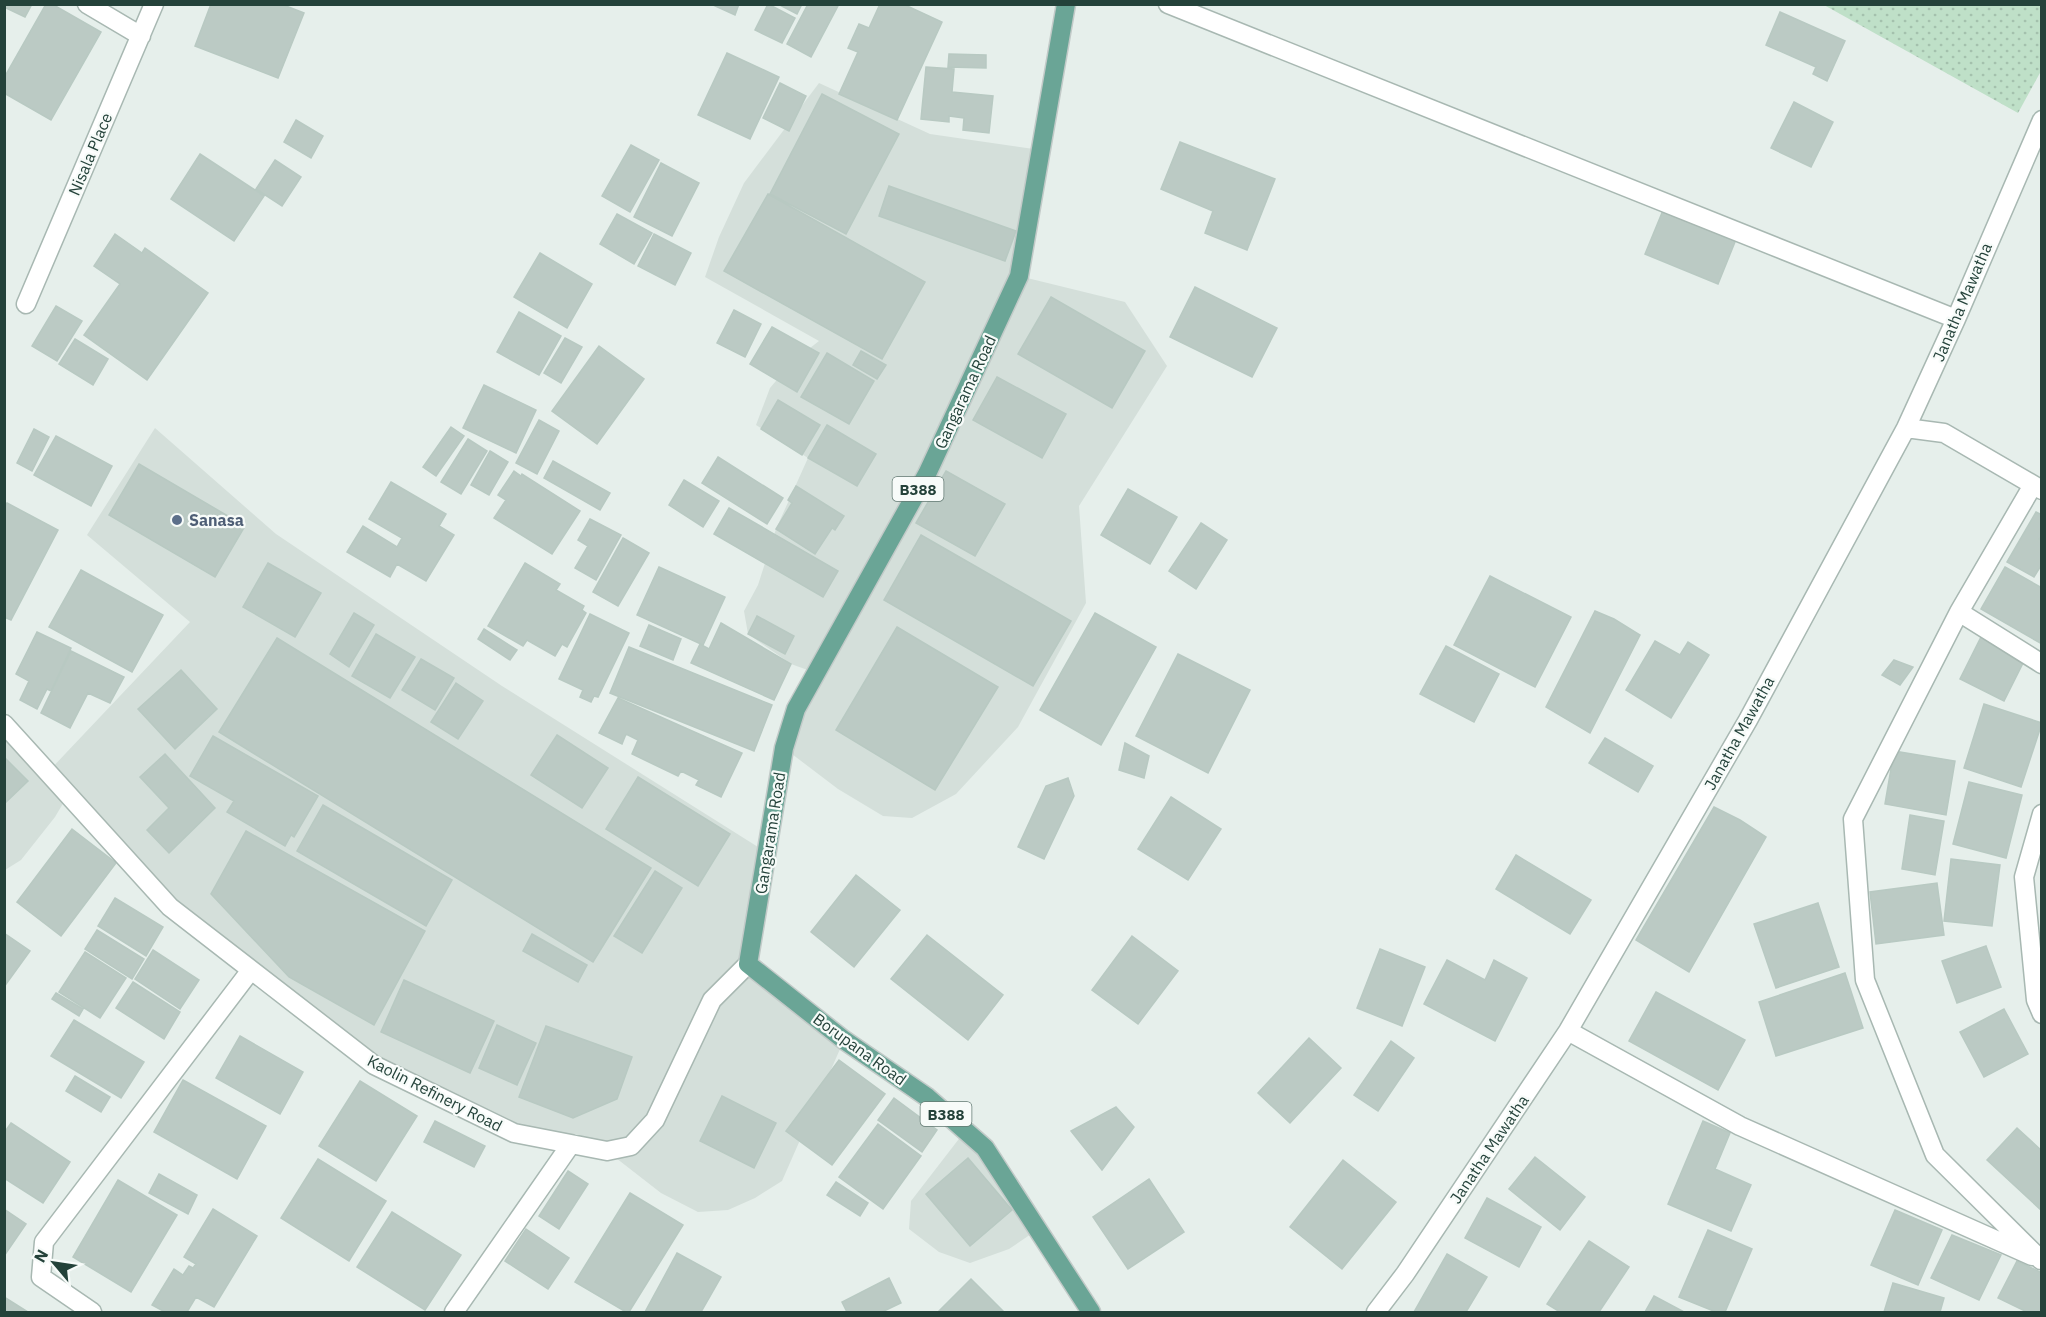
<svg xmlns="http://www.w3.org/2000/svg" width="2046" height="1317" font-family="'IBM Plex Sans',sans-serif">
  <style>
    .built { fill: #d4dfda }
    .grass { fill: url(#grass-dots) }
    .building { fill: #bbcac4; stroke: #b8c9c2; stroke-width: 1.5 }
    .lines { fill: none; stroke-linecap: round; stroke-linejoin: round }
    .minor-casing { stroke: #a8b8b2; stroke-width: 21 }
    .major-casing { stroke: #c2cac8; stroke-width: 21 }
    .minor { stroke: #fff; stroke-width: 18 }
    .major { stroke: #6aa596; stroke-width: 18 }
    .service-dot { fill: #5c6f8a; stroke: #f7fbf9; stroke-width: 2 }
    .labels { text-anchor: middle; dominant-baseline: central; stroke-width: 4.5; stroke-linejoin: round; paint-order: stroke }
    .shield { fill: #f7fbf9; stroke: #637a73; stroke-width: 1.5 }
    .shield-label { font-size: 15px; font-weight: bold; fill: #24423a }
    .street-label { font-size: 16px; fill: #24423a; stroke: #f7fbf9 }
    .service-label { font-size: 16px; font-weight: bold; fill: #4e5e75; stroke: #f7fbf9; text-anchor: start }
  </style>
  <defs>
    <pattern id="grass-dots" width="8" height="8" patternUnits="userSpaceOnUse" patternTransform="scale(1.5)"><rect width="8" height="8" fill="#bfe0c8"/><path d="M2 2h.1M6 6h.1" fill="none" stroke="#a4c1ad" stroke-width="1.8" stroke-linecap="round"/></pattern>
  </defs>
  <rect width="100%" height="100%" fill="#e6efeb"/>
  <path class="built" d="M 819,83 L 930,134 L 1041,150 L 1019,276 L 1125,302 L 1167,366 L 1079,506 L 1086,603 L 1018,727 L 956,794 L 912,818 L 883,816 L 838,789 L 784,748 L 816,673 L 791,664 L 748,634 L 744,611 L 758,585 L 776,529 L 808,458 L 756,425 L 770,388 L 791,363 L 819,341 L 705,277 L 719,237 L 744,183 Z
    M 155,428 L 276,534 L 502,686 L 766,852 L 748,964 L 844,1040 L 782,1181 L 755,1198 L 728,1210 L 698,1212 L 661,1193 L 607,1151 L 514,1133 L 374,1065 L 170,907 L 68,795 L 55,817 L 21,860 L 5,870 L 4,724 L 48,772 L 190,622 L 87,535 Z
    M 965,1131 L 1037,1230 L 1009,1249 L 970,1263 L 939,1252 L 909,1229 L 911,1201 Z"/>
  <path class="grass" d="M 1824,5 L 2041,5 L 2041,71 L 2018,113 Z"/>
  <path class="building" d="M 4,4 L 32,4 L 25,17 L 4,7 Z
    M 46,4 L 52,4 L 101,32 L 51,120 L 4,93 L 4,78 Z
    M 211,4 L 281,4 L 304,13 L 278,78 L 195,46 Z
    M 711,4 L 739,4 L 735,15 Z
    M 768,4 L 795,18 L 782,43 L 755,30 Z
    M 778,4 L 802,4 L 797,14 Z
    M 808,4 L 839,4 L 811,57 L 787,44 Z
    M 880,4 L 903,4 L 942,22 L 897,120 L 839,94 L 858,52 L 848,48 L 859,24 L 869,28 Z
    M 1780,12 L 1845,41 L 1827,81 L 1813,74 L 1816,67 L 1766,45 Z
    M 727,53 L 779,77 L 750,139 L 698,115 Z
    M 949,54 L 986,55 L 986,68 L 948,67 Z
    M 926,67 L 954,69 L 952,92 L 993,96 L 989,133 L 963,130 L 964,118 L 949,116 L 949,122 L 921,119 Z
    M 780,83 L 806,96 L 789,131 L 763,118 Z
    M 822,94 L 899,134 L 846,234 L 770,194 Z
    M 1794,102 L 1833,122 L 1811,167 L 1771,148 Z
    M 296,120 L 323,136 L 311,158 L 284,142 Z
    M 1180,142 L 1275,179 L 1247,250 L 1205,233 L 1213,211 L 1161,189 Z
    M 631,145 L 659,160 L 630,212 L 602,196 Z
    M 200,154 L 264,196 L 234,241 L 171,199 Z
    M 275,160 L 301,177 L 282,206 L 256,189 Z
    M 661,163 L 699,183 L 672,236 L 634,217 Z
    M 889,186 L 1016,231 L 1005,261 L 879,216 Z
    M 768,194 L 925,282 L 882,359 L 724,271 Z
    M 1664,208 L 1737,237 L 1718,284 L 1645,254 Z
    M 617,214 L 652,233 L 634,264 L 600,244 Z
    M 115,234 L 142,253 L 145,248 L 208,293 L 147,380 L 84,335 L 120,284 L 94,266 Z
    M 654,234 L 691,253 L 675,285 L 638,266 Z
    M 540,253 L 592,284 L 567,328 L 514,297 Z
    M 1195,287 L 1277,328 L 1252,377 L 1170,337 Z
    M 1051,297 L 1145,351 L 1112,408 L 1018,354 Z
    M 56,306 L 82,321 L 57,361 L 32,346 Z
    M 734,310 L 761,324 L 745,357 L 717,343 Z
    M 519,312 L 561,336 L 539,375 L 497,352 Z
    M 772,327 L 819,353 L 797,392 L 750,364 Z
    M 565,338 L 582,347 L 561,383 L 544,373 Z
    M 75,339 L 108,359 L 93,385 L 59,364 Z
    M 599,346 L 644,379 L 597,444 L 552,411 Z
    M 861,351 L 886,365 L 877,379 L 853,365 Z
    M 827,353 L 874,381 L 849,424 L 801,397 Z
    M 997,377 L 1066,414 L 1042,458 L 973,420 Z
    M 484,385 L 536,410 L 516,453 L 463,428 Z
    M 778,400 L 820,425 L 802,455 L 761,429 Z
    M 539,420 L 559,431 L 537,474 L 516,463 Z
    M 827,425 L 876,454 L 857,486 L 808,458 Z
    M 451,427 L 464,436 L 436,476 L 423,467 Z
    M 34,429 L 49,437 L 32,471 L 17,463 Z
    M 56,436 L 112,466 L 91,506 L 34,475 Z
    M 468,439 L 487,451 L 461,494 L 441,482 Z
    M 490,451 L 508,462 L 489,495 L 471,485 Z
    M 718,457 L 783,498 L 767,524 L 702,483 Z
    M 553,461 L 610,493 L 600,510 L 544,478 Z
    M 139,464 L 245,526 L 215,577 L 109,515 Z
    M 514,471 L 521,476 L 522,474 L 580,511 L 552,554 L 494,518 L 506,500 L 498,495 Z
    M 946,471 L 1005,504 L 975,556 L 916,523 Z
    M 684,480 L 719,501 L 703,527 L 669,505 Z
    M 391,482 L 446,514 L 439,526 L 454,535 L 426,581 L 397,564 L 390,577 L 347,552 L 363,526 L 397,547 L 402,538 L 369,519 Z
    M 796,486 L 844,516 L 835,530 L 832,528 L 815,554 L 776,529 L 792,503 L 788,500 Z
    M 1128,489 L 1177,517 L 1150,564 L 1101,535 Z
    M 7,503 L 58,530 L 11,620 L 4,617 L 4,508 Z
    M 729,508 L 838,571 L 823,597 L 714,534 Z
    M 2036,512 L 2042,515 L 2042,536 L 2039,539 L 2042,541 L 2042,564 L 2034,577 L 2007,562 Z
    M 590,519 L 621,535 L 596,580 L 575,568 L 588,546 L 578,540 Z
    M 1201,523 L 1227,540 L 1196,589 L 1169,571 Z
    M 921,535 L 1071,621 L 1033,686 L 884,600 Z
    M 623,538 L 649,553 L 618,606 L 593,592 Z
    M 268,563 L 321,593 L 295,637 L 243,607 Z
    M 525,563 L 560,584 L 556,590 L 584,606 L 582,610 L 586,613 L 567,647 L 562,644 L 555,656 L 527,640 L 523,646 L 488,626 Z
    M 659,567 L 725,597 L 703,645 L 637,615 Z
    M 2005,567 L 2042,588 L 2042,644 L 1981,609 Z
    M 81,570 L 163,615 L 132,672 L 49,627 Z
    M 1490,576 L 1571,617 L 1535,687 L 1454,645 Z
    M 1595,611 L 1614,619 L 1640,635 L 1590,733 L 1546,707 Z
    M 354,613 L 374,625 L 349,667 L 330,654 Z
    M 1095,613 L 1156,647 L 1101,745 L 1040,710 Z
    M 590,614 L 629,633 L 598,697 L 594,696 L 591,702 L 580,697 L 583,690 L 559,679 Z
    M 757,616 L 794,636 L 785,654 L 748,634 Z
    M 721,623 L 791,664 L 774,700 L 691,663 L 700,644 L 709,649 Z
    M 649,625 L 681,639 L 673,660 L 640,646 Z
    M 897,627 L 998,687 L 935,790 L 836,730 Z
    M 484,629 L 517,650 L 510,660 L 478,639 Z
    M 37,632 L 71,648 L 51,691 L 47,689 L 37,709 L 20,700 L 29,681 L 16,674 Z
    M 376,634 L 415,657 L 390,698 L 352,676 Z
    M 1982,635 L 2026,657 L 2004,701 L 1960,679 Z
    M 277,638 L 651,868 L 593,962 L 219,732 Z
    M 1655,641 L 1680,655 L 1688,642 L 1709,655 L 1671,718 L 1626,690 Z
    M 1446,646 L 1499,674 L 1474,722 L 1420,694 Z
    M 629,647 L 772,705 L 754,751 L 610,693 Z
    M 71,651 L 124,677 L 110,703 L 88,693 L 70,728 L 41,713 Z
    M 1178,654 L 1250,690 L 1208,773 L 1136,736 Z
    M 421,659 L 454,678 L 435,710 L 402,690 Z
    M 1894,660 L 1913,667 L 1900,685 L 1882,675 Z
    M 181,670 L 217,709 L 175,749 L 138,709 Z
    M 456,683 L 483,701 L 458,739 L 431,722 Z
    M 618,698 L 742,753 L 721,797 L 696,785 L 699,780 L 681,771 L 678,776 L 632,754 L 638,740 L 626,734 L 622,744 L 599,733 Z
    M 1984,704 L 2042,723 L 2021,787 L 1964,768 Z
    M 557,735 L 608,768 L 582,808 L 531,775 Z
    M 213,736 L 318,796 L 294,837 L 291,835 L 285,846 L 227,812 L 234,801 L 190,776 Z
    M 1605,738 L 1653,766 L 1638,792 L 1589,763 Z
    M 1125,743 L 1149,756 L 1144,778 L 1119,770 Z
    M 1894,751 L 1955,761 L 1946,815 L 1885,804 Z
    M 165,754 L 215,808 L 169,853 L 147,830 L 169,808 L 140,777 Z
    M 4,757 L 28,781 L 4,804 Z
    M 638,777 L 730,834 L 698,886 L 606,829 Z
    M 1068,778 L 1074,796 L 1044,859 L 1018,847 L 1046,786 Z
    M 1969,782 L 2022,795 L 2006,858 L 1953,844 Z
    M 1171,797 L 1221,829 L 1188,880 L 1138,849 Z
    M 323,805 L 452,880 L 426,926 L 297,851 Z
    M 1714,807 L 1740,820 L 1766,837 L 1689,972 L 1636,940 Z
    M 1910,815 L 1944,821 L 1935,875 L 1902,869 Z
    M 72,829 L 116,863 L 61,936 L 17,902 Z
    M 246,831 L 425,931 L 374,1025 L 289,977 L 211,894 Z
    M 1516,855 L 1591,900 L 1570,934 L 1496,889 Z
    M 1951,859 L 2000,865 L 1992,926 L 1944,921 Z
    M 655,871 L 682,888 L 642,953 L 614,936 Z
    M 856,875 L 900,910 L 854,967 L 811,932 Z
    M 1937,883 L 1944,935 L 1876,944 L 1870,892 Z
    M 115,898 L 163,927 L 146,956 L 98,926 Z
    M 1818,903 L 1839,967 L 1776,988 L 1754,924 Z
    M 97,930 L 144,959 L 132,979 L 85,949 Z
    M 4,933 L 30,951 L 4,987 Z
    M 532,934 L 587,965 L 578,982 L 523,951 Z
    M 927,935 L 1003,995 L 968,1040 L 891,979 Z
    M 1132,936 L 1178,971 L 1138,1024 L 1092,990 Z
    M 1986,946 L 2001,987 L 1957,1003 L 1942,961 Z
    M 1380,949 L 1425,967 L 1402,1026 L 1357,1008 Z
    M 153,950 L 199,980 L 180,1009 L 135,979 Z
    M 85,952 L 126,978 L 100,1018 L 59,992 Z
    M 1447,960 L 1485,980 L 1494,960 L 1527,978 L 1495,1041 L 1424,1004 Z
    M 1845,973 L 1863,1028 L 1776,1056 L 1759,1002 Z
    M 404,980 L 494,1021 L 470,1073 L 381,1032 Z
    M 133,982 L 180,1012 L 164,1039 L 116,1008 Z
    M 1656,992 L 1745,1040 L 1718,1090 L 1629,1041 Z
    M 56,993 L 83,1009 L 79,1016 L 52,999 Z
    M 2004,1009 L 2028,1054 L 1984,1077 L 1960,1032 Z
    M 74,1020 L 144,1062 L 121,1098 L 51,1056 Z
    M 497,1025 L 536,1043 L 517,1085 L 479,1068 Z
    M 546,1026 L 632,1057 L 617,1099 L 573,1118 L 519,1097 Z
    M 240,1036 L 303,1072 L 280,1114 L 216,1078 Z
    M 1309,1038 L 1341,1068 L 1290,1123 L 1258,1093 Z
    M 1391,1041 L 1414,1058 L 1378,1111 L 1354,1095 Z
    M 839,1060 L 885,1094 L 832,1165 L 786,1131 Z
    M 75,1076 L 110,1097 L 101,1112 L 66,1091 Z
    M 183,1080 L 266,1126 L 237,1179 L 154,1132 Z
    M 360,1081 L 417,1116 L 376,1181 L 319,1146 Z
    M 722,1096 L 776,1123 L 754,1168 L 700,1141 Z
    M 894,1098 L 937,1130 L 922,1152 L 878,1120 Z
    M 1116,1107 L 1134,1127 L 1102,1170 L 1071,1131 Z
    M 435,1121 L 485,1146 L 474,1167 L 424,1142 Z
    M 1703,1121 L 1730,1133 L 1715,1169 L 1751,1185 L 1731,1231 L 1668,1204 Z
    M 11,1123 L 70,1162 L 43,1203 L 4,1178 L 4,1133 Z
    M 878,1124 L 921,1156 L 883,1209 L 839,1177 Z
    M 2017,1128 L 2042,1151 L 2042,1211 L 1987,1160 Z
    M 1535,1157 L 1585,1197 L 1560,1230 L 1509,1189 Z
    M 968,1158 L 1012,1210 L 970,1246 L 926,1194 Z
    M 318,1159 L 386,1201 L 349,1261 L 281,1218 Z
    M 1343,1160 L 1396,1202 L 1342,1269 L 1290,1227 Z
    M 568,1171 L 588,1184 L 559,1229 L 539,1216 Z
    M 159,1174 L 197,1195 L 188,1214 L 149,1193 Z
    M 1149,1179 L 1184,1232 L 1128,1269 L 1093,1217 Z
    M 118,1180 L 177,1215 L 131,1292 L 73,1257 Z
    M 836,1182 L 868,1203 L 860,1216 L 827,1195 Z
    M 630,1193 L 683,1225 L 629,1312 L 626,1312 L 575,1282 Z
    M 1487,1198 L 1541,1227 L 1519,1267 L 1465,1238 Z
    M 4,1209 L 26,1224 L 4,1256 Z
    M 213,1209 L 257,1236 L 214,1307 L 196,1297 L 187,1312 L 165,1312 L 152,1305 L 174,1269 L 183,1275 L 189,1266 L 193,1268 L 196,1264 L 184,1257 Z
    M 1895,1210 L 1942,1230 L 1918,1285 L 1871,1265 Z
    M 392,1212 L 461,1255 L 425,1310 L 357,1267 Z
    M 526,1229 L 569,1258 L 548,1289 L 505,1261 Z
    M 1708,1230 L 1752,1249 L 1725,1312 L 1716,1312 L 1679,1297 Z
    M 1952,1235 L 2001,1255 L 1979,1300 L 1931,1278 Z
    M 1589,1241 L 1629,1267 L 1599,1312 L 1560,1312 L 1547,1304 Z
    M 677,1253 L 721,1277 L 701,1312 L 645,1312 Z
    M 1447,1254 L 1487,1277 L 1466,1312 L 1414,1312 Z
    M 2017,1261 L 2042,1273 L 2041,1312 L 2027,1312 L 1998,1298 Z
    M 889,1278 L 901,1303 L 882,1312 L 847,1312 L 842,1302 Z
    M 971,1279 L 1004,1312 L 938,1312 Z
    M 1893,1283 L 1944,1298 L 1940,1312 L 1884,1312 Z
    M 1654,1296 L 1684,1312 L 1645,1312 Z
    M 4,1297 L 28,1312 L 4,1312 Z"/>
  <g class="lines">
    <g class="minor-casing">
      <path id="minor" d="M 87,4 L 141,36
        M 1168,4 L 1956,319
        M 26,304 L 154,4
        M 1906,428 L 1944,433 L 2042,490
        M 2033,485 L 1959,612 L 1853,819 L 1865,980 L 1935,1155 L 2041,1260
        M 1959,612 L 2042,664
        M 4,724 L 170,907 L 374,1065 L 514,1133 L 607,1151 L 631,1146 L 655,1120 L 712,1000 L 748,964
        M 2042,814 L 2024,877 L 2036,1000 L 2042,1014
        M 1568,1031 L 1740,1126 L 2032,1256
        M 92,1312 L 41,1277 L 44,1242 L 251,970
        M 454,1312 L 571,1144
        M 1376,1312 L 1405,1274 L 1568,1031 L 1748,720 L 1906,428 L 1956,319 L 2042,120"/>
    </g>
    <g class="major-casing">
      <path id="major" d="M 1066,4 L 1019,276 L 927,474 L 796,709 L 784,748 L 748,964 L 844,1040 L 927,1097 L 985,1148 L 1091,1312"/>
    </g>
    <use href="#minor" class="minor"/>
    <use href="#major" class="major"/>
  </g>
  <circle class="service-dot" cx="177" cy="520" r="6"/>
  <g class="labels">
    <g class="shield">
      <rect x="892.5" y="477" width="51" height="24" rx="4.5"/>
      <rect x="920.5" y="1102" width="51" height="24" rx="4.5"/>
    </g>
    <g class="shield-label">
      <text x="918" y="489">B388</text>
      <text x="946" y="1114">B388</text>
    </g>
    <g class="street-label">
      <text transform="translate(90 154) rotate(-67)">Nisala Place</text>
      <text transform="translate(1962 302) rotate(-67)">Janatha Mawatha</text>
      <text transform="translate(965 392) rotate(-65)">Gangarama Road</text>
      <text transform="translate(1739 733) rotate(-61)">Janatha Mawatha</text>
      <text transform="translate(770 833) rotate(-81)">Gangarama Road</text>
      <text transform="translate(860 1049) rotate(36)">Borupana Road</text>
      <text transform="translate(435 1093) rotate(27)">Kaolin Refinery Road</text>
      <text transform="translate(1489 1149) rotate(-56)">Janatha Mawatha</text>
    </g>
    <g class="service-label">
      <text x="189" y="520">Sanasa</text>
    </g>
  </g>
  <rect width="2046" height="1317" fill="none" stroke="#24423a" stroke-width="12"/>
  <g transform="translate(54 1263) rotate(299)" stroke="#f7fbf9" stroke-width="4.5" paint-order="stroke">
  <path d="M0-4.5L10 22L0 15L-10 22Z" fill="#24423a"/>
  <text y="-9" font-size="16" font-weight="bold" text-anchor="middle" fill="#24423a">N</text>
  </g>
</svg>
